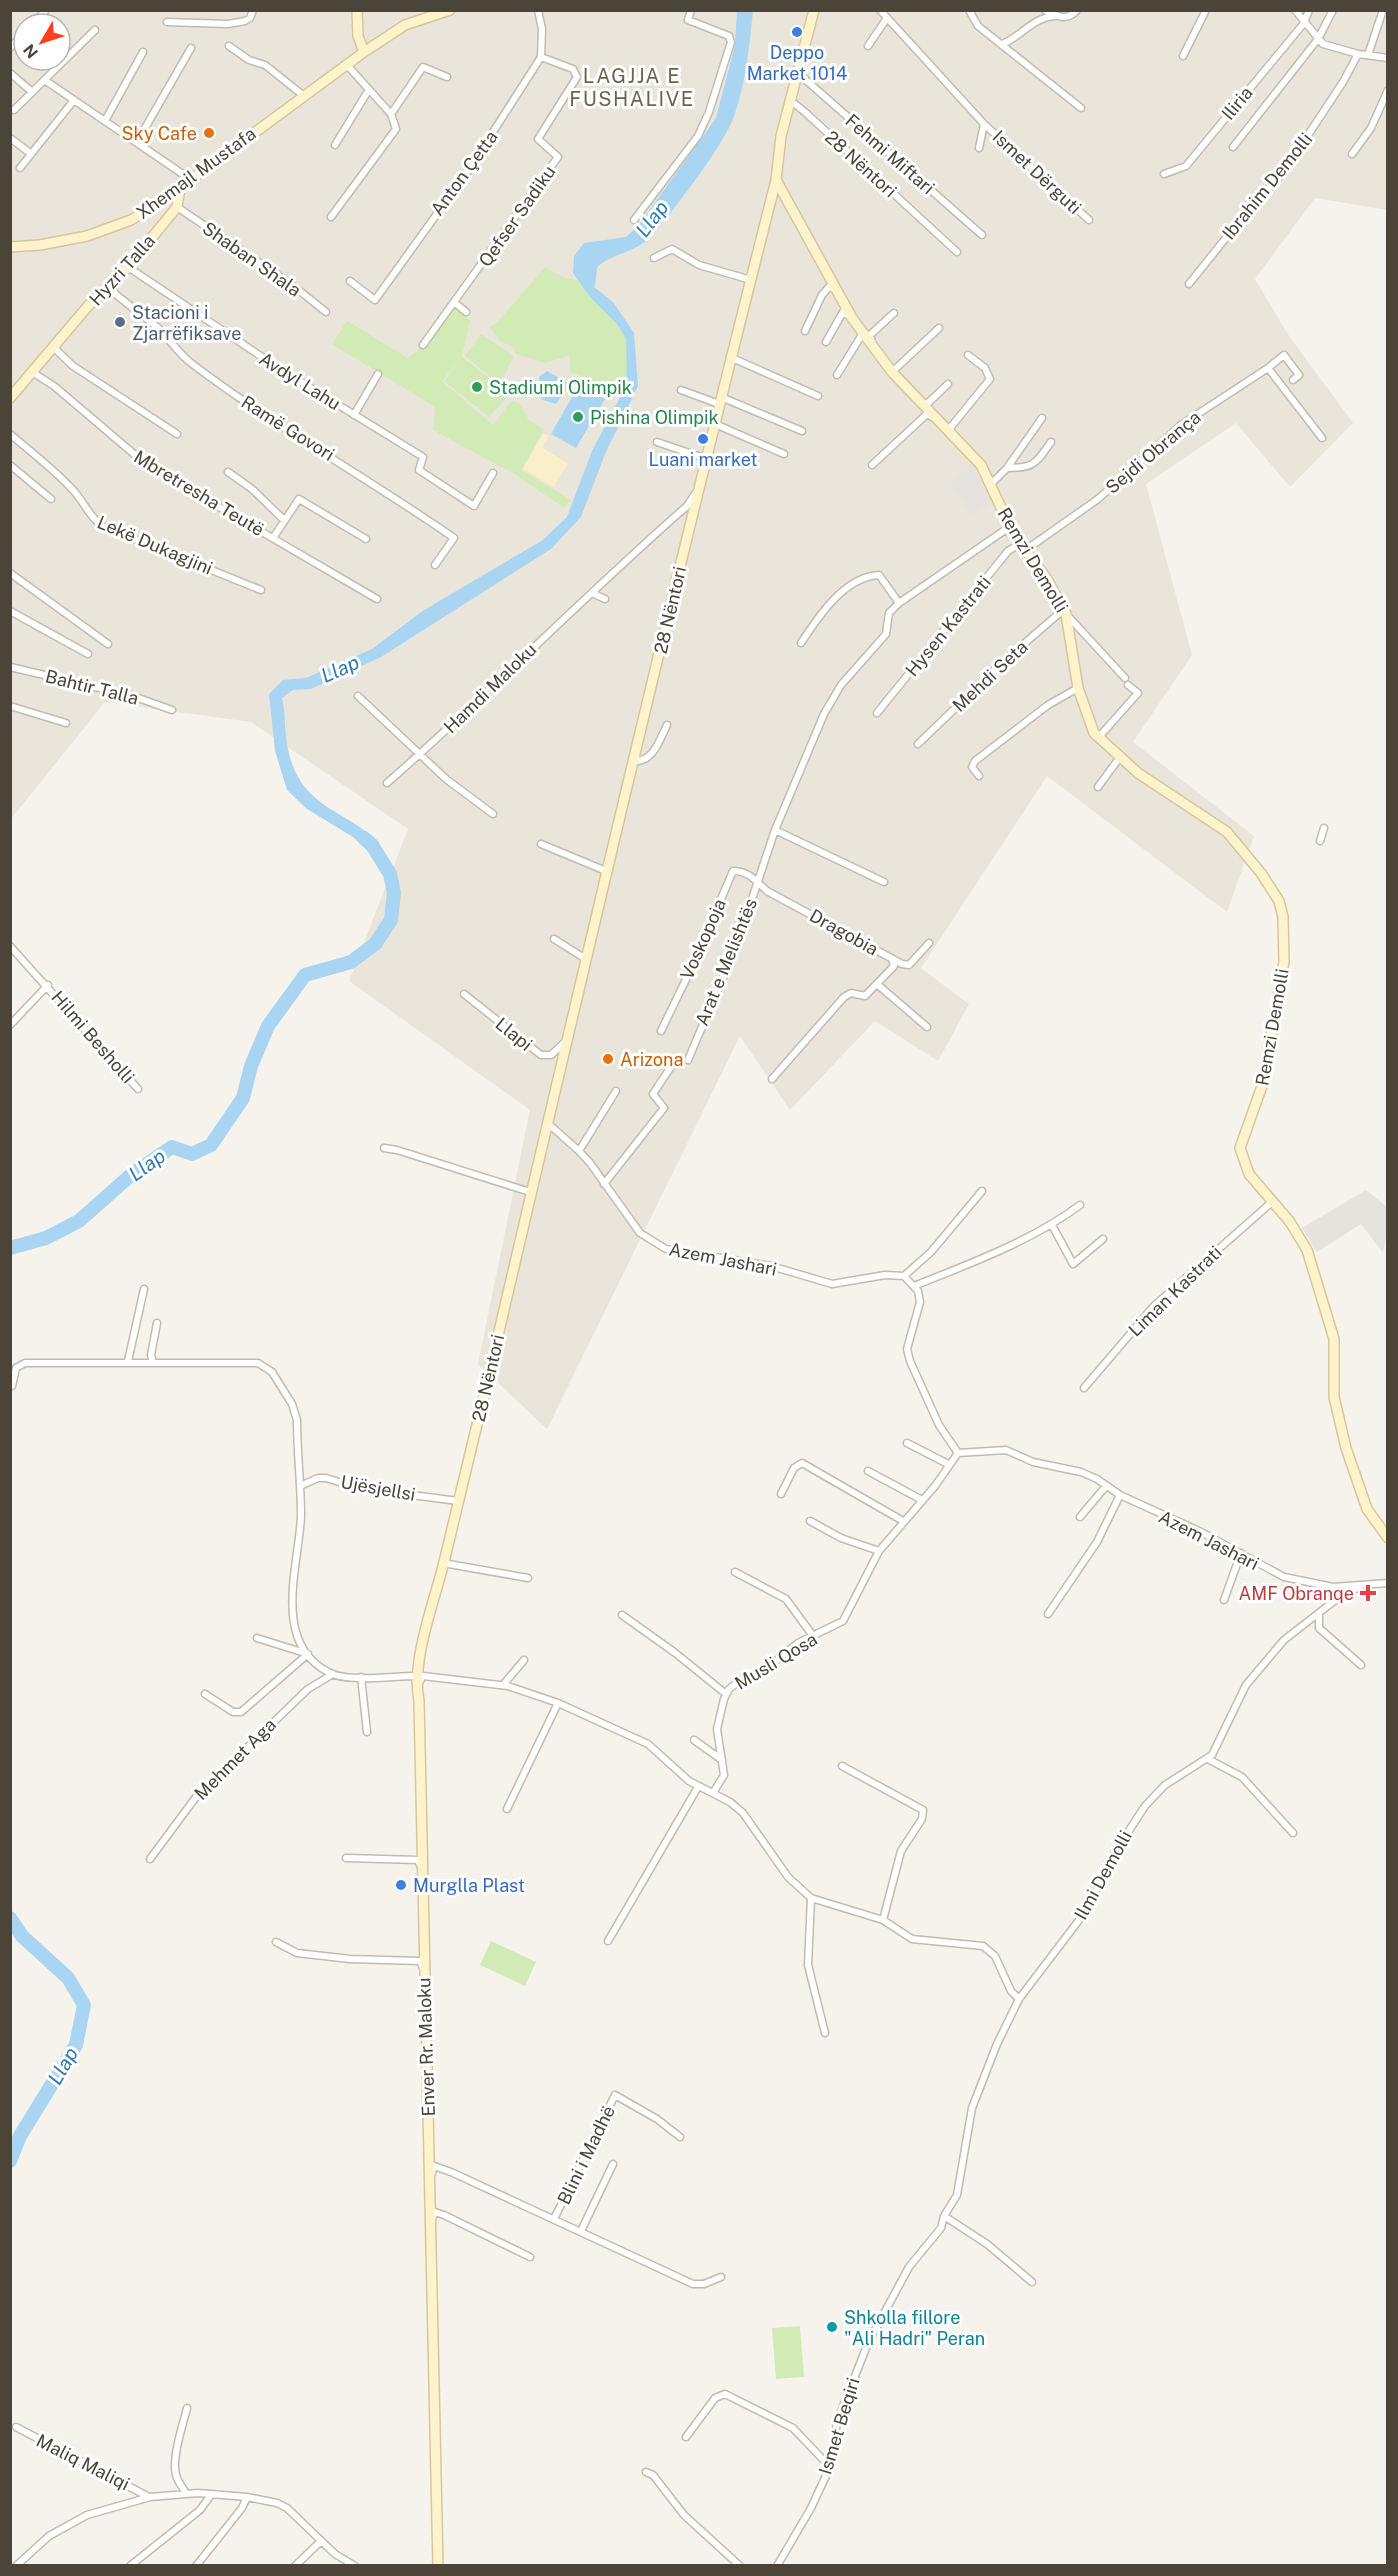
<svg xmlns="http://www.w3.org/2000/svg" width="1398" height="2576" font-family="'Public Sans',sans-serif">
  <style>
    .residential { fill: #eae5da; fill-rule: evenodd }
    .industrial { fill: #e6e2dd }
    .green { fill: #d2eab5 }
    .sand { fill: #f9efc9 }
    .water { fill: #a9d4f2 }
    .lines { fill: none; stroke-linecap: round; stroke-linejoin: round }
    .river { stroke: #a9d4f2; stroke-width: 14 }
    .street-casing { stroke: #c2bbae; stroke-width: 9 }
    .secondary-casing { stroke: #d6c79b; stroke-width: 12 }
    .street { stroke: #fff; stroke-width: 6 }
    .secondary { stroke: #fff3cd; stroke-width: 9 }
    .shop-dot { fill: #3f7fe0; stroke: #fff; stroke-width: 2 }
    .food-dot { fill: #e8710a; stroke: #fff; stroke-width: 2 }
    .service-dot { fill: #5c6f8a; stroke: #fff; stroke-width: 2 }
    .leisure-dot { fill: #2e9e5b; stroke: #fff; stroke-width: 2 }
    .health-dot { fill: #e0444e; stroke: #fff; stroke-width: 2 }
    .culture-dot { fill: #0f9aa8; stroke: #fff; stroke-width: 2 }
    .labels { text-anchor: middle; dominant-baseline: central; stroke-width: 6; stroke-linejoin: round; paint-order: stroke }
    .shop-label { font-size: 18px; fill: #366cbe; stroke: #fff }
    .street-label { font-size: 18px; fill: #4b4439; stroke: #fff }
    .food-label { font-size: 18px; fill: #c56008; stroke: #fff; text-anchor: end }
    .service-label { font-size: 18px; fill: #4e5e75; stroke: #fff; text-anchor: start }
    .leisure-label { font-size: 18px; fill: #27864d; stroke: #fff; text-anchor: start }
    .health-label { font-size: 18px; fill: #be3a42; stroke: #fff; text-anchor: end }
    .culture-label { font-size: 18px; fill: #0d838f; stroke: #fff; text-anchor: start }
    .neighbourhood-label { font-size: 20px; letter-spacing: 1.5px; fill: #6e6250; stroke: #fff }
    .water-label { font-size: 20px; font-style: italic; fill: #2e7ab2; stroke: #fff }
  </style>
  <rect width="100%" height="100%" fill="#f6f3ec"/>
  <path class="residential" d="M 11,11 L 1387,11 L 1387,210 L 1315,198 L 1255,279 L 1287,333 L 1353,423 L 1290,487 L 1236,423 L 1146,484 L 1192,655 L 1133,742 L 1254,836 L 1227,912 L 1047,776 L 921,968 L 969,1004 L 938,1061 L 875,1021 L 790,1110 L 740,1036 L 547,1429 L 478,1364 L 530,1110 L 349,981 L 408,829 L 251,722 L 105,702 L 11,819 ZM 24,24 L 60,24 L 60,60 L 24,60 Z"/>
  <path class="industrial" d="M 973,464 L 992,503 L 972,515 L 950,485 Z
    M 1366,1190 L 1387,1207 L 1387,1232 L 1383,1253 L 1361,1224 L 1317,1252 L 1302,1228 Z"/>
  <path class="green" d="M 545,267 L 563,277 L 580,281 L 629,335 L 632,384 L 626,395 L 611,392 L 570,371 L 570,355 L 546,363 L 516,354 L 513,347 L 500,341 L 489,327 L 496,324 Z
    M 454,307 L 470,320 L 462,357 L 510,394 L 489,417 L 444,381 L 462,357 L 442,381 L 493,425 L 511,401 L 519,403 L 529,420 L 544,430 L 521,470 L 571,500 L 564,508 L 516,475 L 433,430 L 435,407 L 332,344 L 347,321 L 408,358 L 424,346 Z
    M 481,334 L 514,356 L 500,384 L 465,356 Z
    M 491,1941 L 536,1962 L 525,1986 L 480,1965 Z
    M 800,2326 L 804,2377 L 776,2379 L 772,2328 Z"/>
  <path class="sand" d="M 543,433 L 549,436 L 542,448 L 568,463 L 554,487 L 523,469 Z"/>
  <path class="water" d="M 737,11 L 753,11 C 749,47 746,84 733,119 C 722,147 669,218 647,240 C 635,252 600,258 597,269 C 596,275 596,281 594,287 L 613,302 L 634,333 L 638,386 L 605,454 L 581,517 L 551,549 L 381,657 L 311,689 L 293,690 L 282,698 C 286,715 284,732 288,749 C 300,807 340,807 379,842 L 371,854 L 353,837 L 307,809 L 287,790 L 275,751 L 269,694 L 283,680 L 306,678 L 372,649 L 424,610 L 543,540 L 567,517 L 592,451 L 627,384 L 626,338 L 617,324 L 590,297 L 573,273 L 574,256 L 584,243 L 626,237 L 638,226 L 716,118 L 735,45 Z
    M 547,371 L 570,384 L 556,404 L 543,400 L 537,393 L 540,386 L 539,377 Z
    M 580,383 L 605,399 L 576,448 L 551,434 Z"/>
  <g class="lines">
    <path class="river" d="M 10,1248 L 46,1238 L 79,1221 L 132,1174 L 172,1147 L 192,1154 L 211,1145 L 243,1098 L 251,1066 L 268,1026 L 305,975 L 351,962 L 375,944 L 391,920 L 394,893 L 390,874 L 372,845 L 364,838
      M 10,1918 L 22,1936 L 68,1978 L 84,2005 L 76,2045 L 20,2136 L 10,2161"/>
    <g class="street-casing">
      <path id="street" d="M 880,10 L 984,124 L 1089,220
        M 969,10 L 978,26 L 1081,108
        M 1045,10 C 1056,16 1067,22 1077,10
        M 1295,10 L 1323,44 L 1358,54 L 1388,58
        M 167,22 L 228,24 L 245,21 L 250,18 L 253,10
        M 33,24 L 45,11
        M 1002,44 C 1021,37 1033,17 1055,16
        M 229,46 L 249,60 L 265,65 L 304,96
        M 868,46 L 887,18
        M 10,48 L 24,33
        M 1368,55 L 1383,10
        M 1183,56 L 1206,10
        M 10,73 L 31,91
        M 799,74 L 982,235
        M 46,81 L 190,179
        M 790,104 L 795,104 L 806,113 L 957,252
        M 14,110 L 95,30
        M 391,114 L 423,67 L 447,77
        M 106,119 L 143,52
        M 10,138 L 30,153
        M 137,142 L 191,48
        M 335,145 L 368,91
        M 1233,147 L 1318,39 L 1333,10
        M 979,148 L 984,124
        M 1352,154 L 1371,128 L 1388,90
        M 20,168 L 74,100
        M 1164,174 L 1186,166 L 1304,23 L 1309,10
        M 177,207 L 291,284 L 326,312
        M 331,217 L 396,129 L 391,114 L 347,65
        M 634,220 L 698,136 L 709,112 L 731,42 L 729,36 L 688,20 L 691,10
        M 654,258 L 672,249 L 699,265 L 751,280
        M 128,267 L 280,369 L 423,457 L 419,470 L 474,506 L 493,473
        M 350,281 L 375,300 L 470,168 L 541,57 L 542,29 L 538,10
        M 1189,284 L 1249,209 L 1283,173 L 1343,82 L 1358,54
        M 107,287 C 123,301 140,313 157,327 C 169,338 177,352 191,363 C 275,427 368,478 454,538 L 435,565
        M 454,302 L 466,312
        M 805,331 L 822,295 L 829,287 L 833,288
        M 826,342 L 843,312 L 849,316
        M 872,342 L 870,335 L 894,313
        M 423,345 L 558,157 L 538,139 L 577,77 L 573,69 L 541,57
        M 53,347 L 73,366 L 177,434
        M 730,357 L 818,396
        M 1268,368 L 1284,355 L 1299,375 L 1293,380
        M 32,372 L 54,386 L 147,465 L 377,599
        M 892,372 L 939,328
        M 837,375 L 863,333
        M 681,390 L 719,404
        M 721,397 L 802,431
        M 921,403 L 927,404 L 948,384
        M 354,415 L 378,374
        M 715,424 L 784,454
        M 952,433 L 950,428 L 990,379 L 985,368 L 968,355
        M 10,434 C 31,452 55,470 73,490 C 85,503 87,514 102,526 L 261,590
        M 657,442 L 707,459
        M 10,465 L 51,499
        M 872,465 L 927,414 L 934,418
        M 1007,468 C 1035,468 1036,463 1051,442
        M 228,472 L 252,489 L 284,520
        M 990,485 L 1007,468 L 1042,418
        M 273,538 L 299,499 L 366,539
        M 1027,549 L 1098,499 L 1181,425 L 1268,368 L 1322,438
        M 10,573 L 108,644
        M 592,593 L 605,599
        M 10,611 L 88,654
        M 1066,614 L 1125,678
        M 801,643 C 819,616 844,577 879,575 L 899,603
        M 10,667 L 130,695 L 172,710
        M 358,696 L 446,779 L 493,814
        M 10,706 L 66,723
        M 877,713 L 1008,551 L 1022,543
        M 1098,738 L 1138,693 L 1128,685
        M 918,744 L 1003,662 L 1063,610
        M 633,761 C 653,763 659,741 667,725
        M 979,776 L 972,767 L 975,761 L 1048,705 L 1078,688
        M 387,783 C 490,693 585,595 687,506 L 695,494
        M 1098,787 L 1120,757
        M 775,830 L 884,882
        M 1320,841 L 1324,828
        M 541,844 L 606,871
        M 554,939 L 586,959
        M 10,946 L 138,1089
        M 878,985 L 927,1027
        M 464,994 L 541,1055 L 551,1055 L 565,1042
        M 10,1025 L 48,985
        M 661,1031 L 691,969 L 733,871 C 749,871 756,881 767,891 L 902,964 L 909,965 L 929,943
        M 688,1060 L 737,944 L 775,830 L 824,714 L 841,685 L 886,634 L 889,613 L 899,603 L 1005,530 L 1013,533
        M 772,1079 L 844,997 L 851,993 L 865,996 L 894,966 L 892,959
        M 616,1091 L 579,1151 L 590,1163 L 640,1233 L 666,1249 L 771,1266 L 832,1284 L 885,1275 L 904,1276 L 918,1291 L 920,1302 L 907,1349 L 910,1361 L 939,1425 L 958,1453
        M 546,1125 L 552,1127 L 579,1151
        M 384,1148 L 397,1150 L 530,1192
        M 604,1184 L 664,1108 L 653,1094 L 676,1059
        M 1052,1225 L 1073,1264 L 1103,1239
        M 904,1276 L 931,1252 L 982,1191
        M 914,1286 C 971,1263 1030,1242 1080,1205
        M 128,1361 L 144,1289
        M 153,1363 L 151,1355 L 157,1323
        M 12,1386 L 16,1368 L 25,1363 L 258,1363 L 272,1372 L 292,1404 L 297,1420 C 297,1452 301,1484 301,1516 C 299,1565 271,1642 328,1672 C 347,1683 392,1676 415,1676 L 416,1683
        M 1084,1388 L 1154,1306 L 1273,1201
        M 907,1443 L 948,1464
        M 958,1453 L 1006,1450 L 1033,1462 L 1081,1472 L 1097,1479 L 1120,1495 L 1199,1531 L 1284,1577 L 1333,1587 L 1388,1583
        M 868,1471 L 922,1500
        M 300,1486 L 318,1478 L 326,1478 L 358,1488 L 458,1501
        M 781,1494 L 794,1468 L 802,1463 L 903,1521
        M 1080,1517 L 1106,1486
        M 810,1521 L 841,1538 L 879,1551
        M 443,1563 L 528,1578
        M 735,1572 L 786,1599 L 813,1636
        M 1224,1600 L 1241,1553
        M 1048,1614 L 1097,1542 L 1120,1495
        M 1319,1614 L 1319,1628 L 1361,1665
        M 622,1615 L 674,1652 L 726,1694
        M 257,1638 L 308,1654
        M 361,1677 L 367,1732
        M 418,1684 L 423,1676 L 508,1686 L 558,1703 L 648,1744 L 689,1781 L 730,1802 L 743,1813 L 788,1877 L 811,1898 L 883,1920 L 912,1939 L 983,1946 L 995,1956 L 1011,1991 L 1019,1999
        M 503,1685 L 524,1660
        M 205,1694 L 233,1712 L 241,1712 L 308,1654
        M 694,1740 L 722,1760
        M 1208,1759 L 1242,1777 L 1293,1833
        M 842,1766 L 923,1810 L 922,1819 L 901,1851 L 883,1920
        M 713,1793 L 724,1775 L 717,1729 L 724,1699 L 729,1689 L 741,1680 L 771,1665 L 798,1643 L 843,1621 L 879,1551 L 935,1486 L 958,1453
        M 507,1809 L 558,1703
        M 346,1858 L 418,1860 L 420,1865
        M 150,1859 L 196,1797 L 308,1689 L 333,1674
        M 811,1898 L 808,1965 L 825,2033
        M 608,1941 L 698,1787
        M 276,1942 L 297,1953 L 350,1959 L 420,1961 L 423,1968
        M 432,2173 L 434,2166 L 451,2172 L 693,2284 L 704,2284 L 721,2277
        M 944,2216 L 987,2244 L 1032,2282
        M 432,2219 L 435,2212 L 444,2215 L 530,2257
        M 554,2219 L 615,2095 L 657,2119 L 680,2137
        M 581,2231 L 613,2164
        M 16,2427 L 149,2497
        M 686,2437 L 715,2398 L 725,2394 L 793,2428 L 830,2467
        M 646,2472 L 653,2475 L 684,2515 L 740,2566
        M 186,2494 C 184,2488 179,2484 177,2478 C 170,2461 183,2425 187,2408
        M 16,2566 L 49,2536 L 87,2515 L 150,2497 L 198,2493 L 247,2497 L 277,2503 L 287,2508 L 335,2554 L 355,2566
        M 130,2566 L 200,2510 L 211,2495
        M 196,2566 L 242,2508 L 247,2497
        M 295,2566 L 321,2541
        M 777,2566 L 811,2508 L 830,2467 L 837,2422 L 868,2343 L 909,2267 L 941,2228 L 944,2216 L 957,2195 L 972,2108 L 997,2044 L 1019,1999 L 1089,1907 L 1108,1863 L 1145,1806 L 1165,1785 L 1212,1755 L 1246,1685 L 1284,1640 L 1338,1598 L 1361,1586"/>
    </g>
    <g class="secondary-casing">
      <path id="secondary" d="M 357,10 L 358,36 L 364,52
        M 776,180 L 852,318 L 892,372 L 981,465 L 1013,533 L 1047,579 L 1066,614 L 1078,688 L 1094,733 L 1138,773 L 1227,832 L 1261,873 L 1279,901 L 1283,917 L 1284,962 L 1262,1086 L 1240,1148 L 1249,1174 L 1290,1222 L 1307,1250 L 1334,1339 L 1334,1397 L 1346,1448 L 1367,1509 L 1388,1538
        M 10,247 L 40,245 L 87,236 L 131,220 L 166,198 L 364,52 L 405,25 L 450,10
        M 10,398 L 88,306 L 128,267 L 177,207 L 180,188
        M 438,2566 L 419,1701 C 411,1660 434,1603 444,1562 C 458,1504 472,1445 486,1387 C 580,984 674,581 776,180 L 781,136 L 814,10"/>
    </g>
    <use href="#street" class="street"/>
    <use href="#secondary" class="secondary"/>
  </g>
  <g class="shop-dot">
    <circle cx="797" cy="32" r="6"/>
    <circle cx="703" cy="439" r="6"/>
    <circle cx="401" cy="1885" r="6"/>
  </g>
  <g class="food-dot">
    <circle cx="209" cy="133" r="6"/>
    <circle cx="608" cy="1059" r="6"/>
  </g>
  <circle class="service-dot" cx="120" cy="322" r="6"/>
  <g class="leisure-dot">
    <circle cx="477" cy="387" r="6"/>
    <circle cx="578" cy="417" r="6"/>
  </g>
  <path class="health-dot" d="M1365 1584h6v6h6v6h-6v6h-6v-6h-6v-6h6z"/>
  <circle class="culture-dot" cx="832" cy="2327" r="6"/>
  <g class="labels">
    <g class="shop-label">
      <text x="797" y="52">Deppo<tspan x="797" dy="21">Market 1014</tspan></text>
      <text x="703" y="459">Luani market</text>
      <text x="413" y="1885" text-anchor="start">Murglla Plast</text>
    </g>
    <g class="street-label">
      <text transform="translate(1237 103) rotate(-50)">Iliria</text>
      <text transform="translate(890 154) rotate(41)">Fehmi Miftari</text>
      <text transform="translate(861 164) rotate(42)">28 Nëntori</text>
      <text transform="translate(1037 172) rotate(43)">Ismet Dërguti</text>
      <text transform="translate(196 173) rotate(-36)">Xhemajl Mustafa</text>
      <text transform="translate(464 173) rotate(-54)">Anton Çetta</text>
      <text transform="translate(1267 186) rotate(-51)">Ibrahim Demolli</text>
      <text transform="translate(517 216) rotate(-55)">Qefser Sadiku</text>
      <text transform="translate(252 259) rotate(35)">Shaban Shala</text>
      <text transform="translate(122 270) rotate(-48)">Hyzri Talla</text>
      <text transform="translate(300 381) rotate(32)">Avdyl Lahu</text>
      <text transform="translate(288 428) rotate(32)">Ramë Govori</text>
      <text transform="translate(1153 452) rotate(-40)">Sejdi Obrança</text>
      <text transform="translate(199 493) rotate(31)">Mbretresha Teutë</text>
      <text transform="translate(155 545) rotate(23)">Lekë Dukagjini</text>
      <text transform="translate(1033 560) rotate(59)">Remzi Demolli</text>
      <text transform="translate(670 610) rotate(-77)">28 Nëntori</text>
      <text transform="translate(948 626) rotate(-51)">Hysen Kastrati</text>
      <text transform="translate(990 676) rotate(-43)">Mehdi Seta</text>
      <text transform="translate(92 687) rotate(14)">Bahtir Talla</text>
      <text transform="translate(490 688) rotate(-44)">Hamdi Maloku</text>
      <text transform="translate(844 932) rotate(29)">Dragobia</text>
      <text transform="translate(703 939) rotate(-66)">Voskopoja</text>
      <text transform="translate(726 962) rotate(-68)">Arat e Melishtës</text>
      <text transform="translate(1272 1027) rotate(-80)">Remzi Demolli</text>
      <text transform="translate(514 1034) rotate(39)">Llapi</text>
      <text transform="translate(93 1037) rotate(49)">Hilmi Besholli</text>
      <text transform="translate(723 1259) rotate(11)">Azem Jashari</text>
      <text transform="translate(1175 1291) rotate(-44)">Liman Kastrati</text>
      <text transform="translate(488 1378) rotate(-77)">28 Nëntori</text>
      <text transform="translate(378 1488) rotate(10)">Ujësjellsi</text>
      <text transform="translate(1209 1540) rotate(27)">Azem Jashari</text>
      <text transform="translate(776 1661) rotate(-31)">Musli Qosa</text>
      <text transform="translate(235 1759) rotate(-45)">Mehmet Aga</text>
      <text transform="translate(1103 1875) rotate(-61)">Ilmi Demolli</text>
      <text transform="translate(426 2047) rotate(-92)">Enver Rr. Maloku</text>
      <text transform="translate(586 2155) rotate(-64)">Blini i Madhë</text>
      <text transform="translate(839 2426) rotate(-73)">Ismet Beqiri</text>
      <text transform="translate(83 2462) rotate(27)">Maliq Maliqi</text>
    </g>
    <g class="food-label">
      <text x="197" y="133">Sky Cafe</text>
      <text x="620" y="1059" text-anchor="start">Arizona</text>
    </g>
    <g class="service-label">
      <text x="132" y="312">Stacioni i<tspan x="132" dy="21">Zjarrëfiksave</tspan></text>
    </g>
    <g class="leisure-label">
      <text x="489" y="387">Stadiumi Olimpik</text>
      <text x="590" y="417">Pishina Olimpik</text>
    </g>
    <g class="health-label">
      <text x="1354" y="1593">AMF Obranqe</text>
    </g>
    <g class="culture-label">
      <text x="844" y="2317">Shkolla fillore<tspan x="844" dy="21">"Ali Hadri" Peran</tspan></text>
    </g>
    <g class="neighbourhood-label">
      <text x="632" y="76">LAGJJA E<tspan x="632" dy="23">FUSHALIVE</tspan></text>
    </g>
    <g class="water-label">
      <text transform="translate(652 219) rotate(-53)">Llap</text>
      <text transform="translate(340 669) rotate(-24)">Llap</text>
      <text transform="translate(147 1165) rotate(-36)">Llap</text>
      <text transform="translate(63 2066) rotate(-60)">Llap</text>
    </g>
  </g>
  <rect width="1398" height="2576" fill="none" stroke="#4b4439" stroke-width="24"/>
  <g transform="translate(42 42) rotate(231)"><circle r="28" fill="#ffffff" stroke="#b7b4b0" stroke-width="1.5"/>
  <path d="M0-4.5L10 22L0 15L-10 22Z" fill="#fc3f1d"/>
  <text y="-9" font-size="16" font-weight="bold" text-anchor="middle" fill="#4b4439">N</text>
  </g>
</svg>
